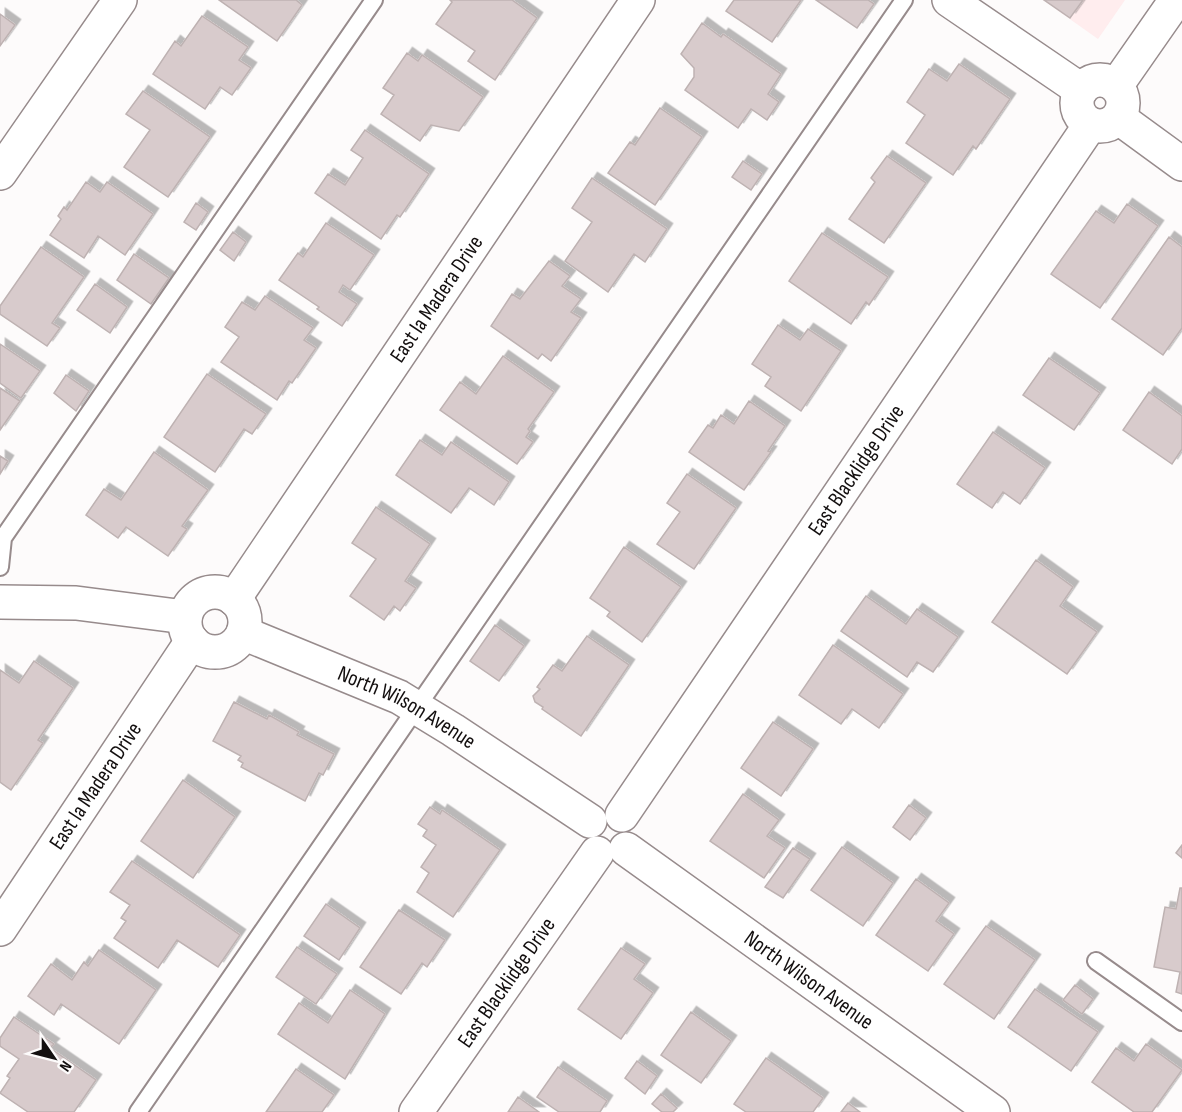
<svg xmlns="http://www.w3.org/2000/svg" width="1182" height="1112" font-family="'Sofia Sans Condensed',sans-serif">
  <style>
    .built { fill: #ffedee }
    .building { fill: #d8cbcc; stroke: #beb2b2; stroke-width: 1.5; filter: url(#shadow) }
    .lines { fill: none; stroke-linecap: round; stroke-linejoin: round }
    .lane-casing { stroke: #978b8c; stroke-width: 20 }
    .street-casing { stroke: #978b8c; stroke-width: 36 }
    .lane { stroke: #fff; stroke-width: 16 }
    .street { stroke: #fff; stroke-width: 33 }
    .labels { text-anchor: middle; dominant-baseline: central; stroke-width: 4.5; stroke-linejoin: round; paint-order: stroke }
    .street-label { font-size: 22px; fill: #130f0f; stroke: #fdfbfb }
  </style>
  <defs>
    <filter id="shadow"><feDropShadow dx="5.5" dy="-5.5" stdDeviation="0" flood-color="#0004"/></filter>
  </defs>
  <rect width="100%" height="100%" fill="#fdfbfb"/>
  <path class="built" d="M 1043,0 L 1125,0 L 1098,39 Z"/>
  <path class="building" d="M 219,0 L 296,0 L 302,5 L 277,41 Z
    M 450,0 L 512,0 L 537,18 L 495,80 L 468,61 L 475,51 L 436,24 L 452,2 Z
    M 734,0 L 801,0 L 772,42 L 726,11 Z
    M 816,0 L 868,0 L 874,4 L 857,28 Z
    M 1044,0 L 1083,0 L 1070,18 Z
    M 0,14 L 15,25 L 0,46 Z
    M 202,16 L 248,47 L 239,60 L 251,68 L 232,95 L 220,87 L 205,109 L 153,74 L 175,41 L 181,46 Z
    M 702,23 L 721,37 L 723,34 L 781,74 L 768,94 L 779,102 L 767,120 L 751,109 L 738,128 L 685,90 L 694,77 L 694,68 L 681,54 Z
    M 407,53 L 418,61 L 422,55 L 483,97 L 459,131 L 431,125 L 420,141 L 381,114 L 394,95 L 383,88 Z
    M 959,64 L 1010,99 L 976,149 L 973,146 L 953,175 L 906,143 L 925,115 L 907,102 L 929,69 L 947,81 Z
    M 143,91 L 210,137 L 168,197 L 124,167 L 150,130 L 126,114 Z
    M 660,108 L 702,137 L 655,205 L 608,173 L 630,142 L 635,145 Z
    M 365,130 L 429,174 L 400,217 L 397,215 L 381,239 L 315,193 L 328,174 L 345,185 L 363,158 L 351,150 Z
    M 887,156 L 926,183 L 884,243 L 849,219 L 875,182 L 871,178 Z
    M 743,161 L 762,174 L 751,190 L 732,177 Z
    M 592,178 L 667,229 L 645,262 L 634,254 L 608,292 L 565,261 L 592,222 L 572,208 Z
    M 86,182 L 100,192 L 107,182 L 153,214 L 125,255 L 98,236 L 84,258 L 50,235 L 61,219 L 58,216 L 64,207 L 67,210 Z
    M 196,203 L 208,212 L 196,230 L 184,222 Z
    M 1127,204 L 1158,226 L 1100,308 L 1051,274 L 1096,211 L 1114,223 Z
    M 326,223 L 374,255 L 350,290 L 343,285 L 339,292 L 357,304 L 342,326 L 317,309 L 319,307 L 279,280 L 298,253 L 303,257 Z
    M 233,232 L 246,242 L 234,261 L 220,250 Z
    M 822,233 L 888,277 L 869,305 L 866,302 L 851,324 L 789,281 Z
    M 1169,237 L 1182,247 L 1182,328 L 1163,355 L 1112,319 Z
    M 41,247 L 84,277 L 52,323 L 60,328 L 47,346 L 0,314 L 0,306 Z
    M 134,254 L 169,278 L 151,304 L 117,280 Z
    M 549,261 L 570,276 L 562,286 L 581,299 L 571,312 L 581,318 L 551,361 L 542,354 L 538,359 L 491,326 L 512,294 L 520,299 Z
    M 95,284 L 127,307 L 110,333 L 77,310 Z
    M 265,296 L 313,328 L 304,340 L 316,348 L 292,383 L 289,381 L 277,400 L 221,362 L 239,337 L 225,327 L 242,302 L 255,310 Z
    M 778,325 L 800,340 L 808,329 L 841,351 L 801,411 L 765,386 L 771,377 L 752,364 Z
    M 0,344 L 40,371 L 21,398 L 0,383 Z
    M 503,356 L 554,392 L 528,429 L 530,431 L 526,437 L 533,442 L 517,464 L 440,410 L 460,382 L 476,394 Z
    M 1049,358 L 1100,393 L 1074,430 L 1023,395 Z
    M 207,374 L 266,414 L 252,434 L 244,429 L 215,472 L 164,437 Z
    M 66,375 L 89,391 L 76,411 L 54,393 Z
    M 0,388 L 20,401 L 0,430 Z
    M 1149,392 L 1182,416 L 1182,449 L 1172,464 L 1123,430 Z
    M 749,401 L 785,426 L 768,451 L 771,452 L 744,490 L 689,452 L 708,425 L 713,428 L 721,415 L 734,424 Z
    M 993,432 L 1045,468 L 1020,504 L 1003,492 L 992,508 L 957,484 Z
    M 420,440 L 442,455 L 451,442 L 509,482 L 494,505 L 469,488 L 451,513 L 396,475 Z
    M 154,452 L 208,490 L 182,526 L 187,529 L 168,556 L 126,527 L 118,538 L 86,515 L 104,489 L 121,500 Z
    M 0,456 L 8,461 L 0,474 Z
    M 687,474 L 736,508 L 694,569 L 657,544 L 680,512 L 667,503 Z
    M 376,507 L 430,544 L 405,581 L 416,588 L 400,611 L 394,606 L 384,620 L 350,596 L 376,559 L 352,543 Z
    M 624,547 L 681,587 L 642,642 L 607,616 L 610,612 L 590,598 Z
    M 1036,560 L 1073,587 L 1060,606 L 1097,632 L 1067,674 L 992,622 Z
    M 866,596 L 906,624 L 917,609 L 958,637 L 933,672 L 917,662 L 907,677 L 841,631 Z
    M 495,625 L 524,646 L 499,681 L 470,661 Z
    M 587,636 L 629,665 L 581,736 L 542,709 L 543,707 L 535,702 L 533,696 L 540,689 L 537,687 L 553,665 L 562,671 Z
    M 833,645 L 903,694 L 879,728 L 852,709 L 841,724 L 799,695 Z
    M 34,661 L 73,688 L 38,740 L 43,743 L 11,790 L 0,782 L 0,670 L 19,683 Z
    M 234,702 L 267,719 L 269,715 L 299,732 L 297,735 L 334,754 L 323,775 L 319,773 L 305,801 L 241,767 L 243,763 L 238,760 L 241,756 L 213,741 Z
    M 773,722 L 813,749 L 781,796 L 741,768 Z
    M 183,780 L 235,817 L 193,878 L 141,841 Z
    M 743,794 L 779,820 L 767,836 L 785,848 L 764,878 L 710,841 Z
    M 909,805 L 926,818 L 910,840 L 893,827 Z
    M 430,807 L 440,814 L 442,810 L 500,850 L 453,917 L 417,892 L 429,873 L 421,867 L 436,845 L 423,836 L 427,830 L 418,824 Z
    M 1182,845 L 1182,858 L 1176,853 Z
    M 842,847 L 893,883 L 863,926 L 811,890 Z
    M 793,848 L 810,859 L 783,898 L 765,887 Z
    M 132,861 L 240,935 L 218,967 L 177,940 L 158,968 L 114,938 L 126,921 L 121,918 L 130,905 L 110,892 Z
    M 916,879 L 949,903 L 936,921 L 954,934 L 928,971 L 876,935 Z
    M 1180,888 L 1182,888 L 1182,994 L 1176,992 L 1180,972 L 1154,967 L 1165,907 L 1176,909 Z
    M 326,904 L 360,928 L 339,960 L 304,936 Z
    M 399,910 L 445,940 L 427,967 L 422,963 L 401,994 L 360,967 Z
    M 986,926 L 1035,960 L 994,1019 L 944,984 Z
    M 297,947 L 337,974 L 316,1004 L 276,977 Z
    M 621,948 L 645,964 L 634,979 L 653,993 L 621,1039 L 578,1009 Z
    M 99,950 L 156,990 L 119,1044 L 61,1004 L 54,1015 L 28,996 L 51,964 L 72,980 L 84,962 L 88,966 Z
    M 1075,985 L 1093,999 L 1082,1014 L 1063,1000 Z
    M 1035,989 L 1098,1032 L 1071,1071 L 1008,1027 Z
    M 350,990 L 385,1014 L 345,1079 L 278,1034 L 299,1003 L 328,1023 Z
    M 691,1012 L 731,1041 L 701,1083 L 661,1055 Z
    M 14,1017 L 54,1044 L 50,1048 L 96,1080 L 74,1112 L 28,1112 L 0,1093 L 10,1078 L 7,1076 L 19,1059 L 0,1046 L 0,1038 Z
    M 1146,1044 L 1182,1070 L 1152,1112 L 1134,1112 L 1092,1082 L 1116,1048 L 1134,1061 Z
    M 766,1058 L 823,1098 L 813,1112 L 746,1112 L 734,1104 Z
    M 637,1061 L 657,1076 L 645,1094 L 625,1078 Z
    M 558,1067 L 607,1101 L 600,1112 L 559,1112 L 537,1097 Z
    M 296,1069 L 334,1095 L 322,1112 L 266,1112 Z
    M 661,1094 L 677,1108 L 673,1112 L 662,1112 L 652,1104 Z
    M 518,1097 L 539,1112 L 508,1112 Z
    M 848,1103 L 860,1112 L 841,1112 Z"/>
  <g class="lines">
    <g class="lane-casing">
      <path id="lane" d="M 0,567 L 3,538 L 374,0
        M 1096,961 L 1182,1022
        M 138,1112 L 904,0"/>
    </g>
    <g class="street-casing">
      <g id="street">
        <path d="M 949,0 L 1081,90"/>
        <circle cx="1100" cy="103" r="23"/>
        <path d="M 1116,86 L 1176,0"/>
        <path d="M 1119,118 L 1182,164"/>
        <path d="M 0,173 L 120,0"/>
        <circle cx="215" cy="622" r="30"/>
        <path id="s1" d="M 234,599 L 638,0"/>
        <path d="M 0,602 L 76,603 L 185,617"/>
        <path id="s2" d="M 243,633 L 399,697 L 453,730 L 590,821"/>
        <path id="s3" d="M 622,815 L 1090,125"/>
        <path id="s4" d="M 626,849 L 993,1112"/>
        <path id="s5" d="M 0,929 L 192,641"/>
        <path id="s6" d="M 416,1112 L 597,853"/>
      </g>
    </g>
    <use href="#lane" class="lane"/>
    <use href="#street" class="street"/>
  </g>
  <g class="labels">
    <g class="street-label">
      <text stroke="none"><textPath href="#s1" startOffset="362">East la Madera Drive</textPath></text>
      <text stroke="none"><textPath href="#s3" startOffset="417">East Blacklidge Drive</textPath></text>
      <text stroke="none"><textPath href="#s2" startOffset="180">North Wilson Avenue</textPath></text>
      <text stroke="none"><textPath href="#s5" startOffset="172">East la Madera Drive</textPath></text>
      <text stroke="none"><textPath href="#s4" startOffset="225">North Wilson Avenue</textPath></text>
      <text stroke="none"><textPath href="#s6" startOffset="158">East Blacklidge Drive</textPath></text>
    </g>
  </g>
  <g transform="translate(54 1058) rotate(125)" stroke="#fdfbfb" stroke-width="4.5" paint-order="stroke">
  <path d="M0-4.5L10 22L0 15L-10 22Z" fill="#130f0f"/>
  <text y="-9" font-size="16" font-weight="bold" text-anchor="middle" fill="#130f0f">N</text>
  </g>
</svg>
